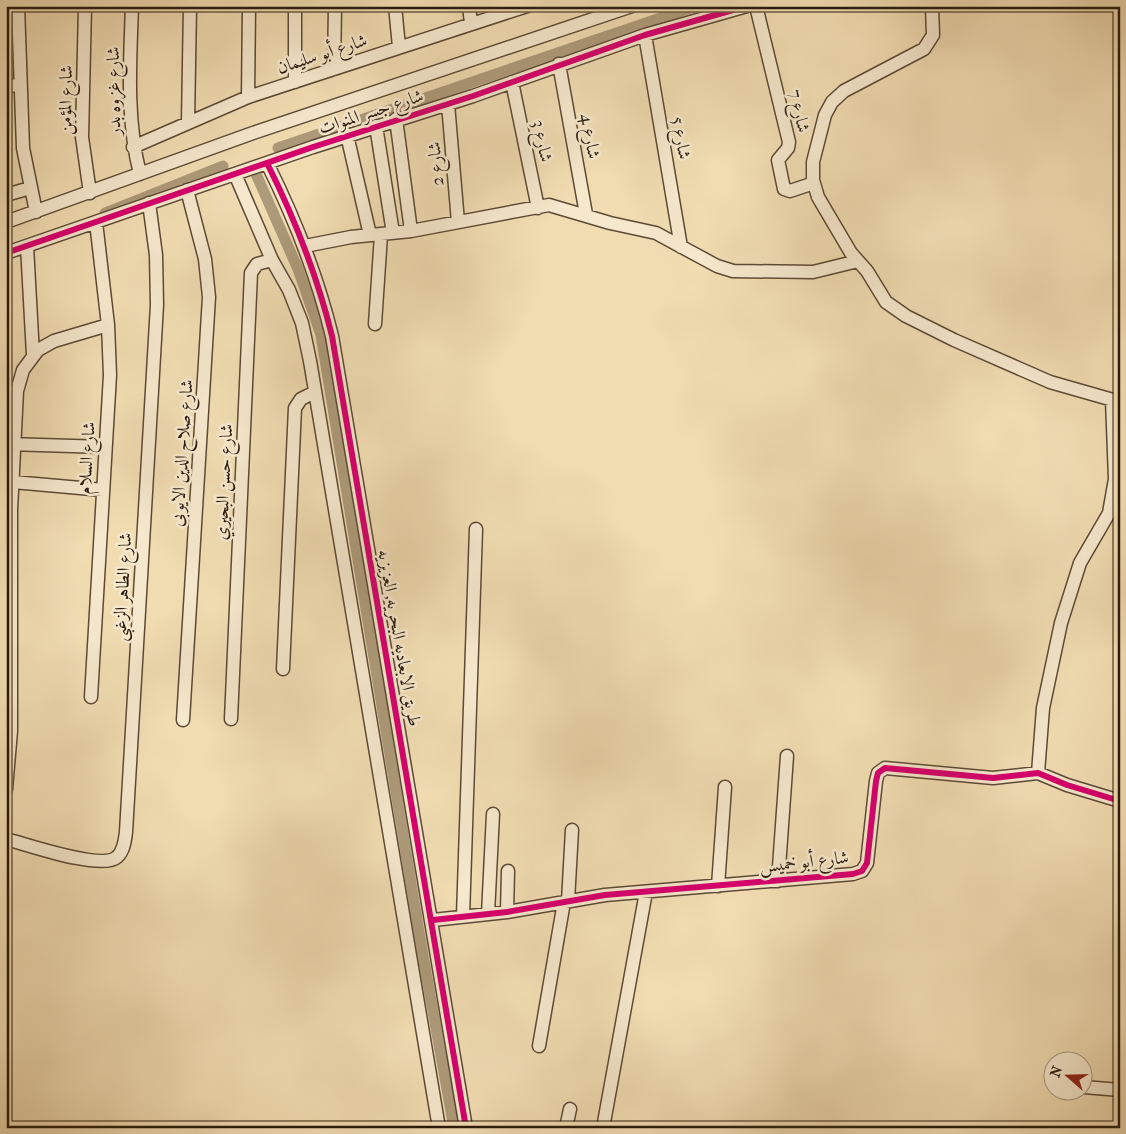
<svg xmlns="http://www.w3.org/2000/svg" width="1126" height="1134" font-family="'IM FELL French Canon',Amiri,serif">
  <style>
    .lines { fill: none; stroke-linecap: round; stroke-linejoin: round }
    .canal { stroke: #ad9a7a; stroke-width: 11 }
    .minor-casing { stroke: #5c4a36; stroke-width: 15 }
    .minor { stroke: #f6e8cd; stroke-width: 12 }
    .cycleway-casing { stroke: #f6e8cd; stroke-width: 9 }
    .cycleway { stroke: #d6006c; stroke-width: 6 }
    .labels { text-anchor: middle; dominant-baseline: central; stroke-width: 5; stroke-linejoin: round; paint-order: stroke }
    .street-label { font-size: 18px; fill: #2a1a0d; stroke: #f6e8cd }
  </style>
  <rect width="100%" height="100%" fill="#f1dcb2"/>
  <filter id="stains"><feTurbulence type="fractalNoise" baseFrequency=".004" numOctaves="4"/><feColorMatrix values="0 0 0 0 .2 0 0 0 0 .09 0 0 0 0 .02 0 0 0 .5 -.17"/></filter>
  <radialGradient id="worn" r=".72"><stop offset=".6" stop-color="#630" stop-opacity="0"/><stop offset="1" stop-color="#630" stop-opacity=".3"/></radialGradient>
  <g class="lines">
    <path class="canal" d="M 278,148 L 696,6
      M 256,174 L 298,269 L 321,335 L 423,956 L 454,1128
      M 105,213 L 223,166"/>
    <g class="minor-casing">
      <path id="minor" d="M 18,6 L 23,148 L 36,212
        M 85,6 L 82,137 L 90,193
        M 132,6 C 130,63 126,119 140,174
        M 295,6 L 295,82
        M 395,6 L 399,47
        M 469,6 L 471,23
        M 756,6 L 789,142 L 788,148 L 778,160 L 784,189 L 790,191 L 814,183
        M 932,6 L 933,35 L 924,49 L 844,91 L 832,102 L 825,115 L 813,162 L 813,180 L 818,197 L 851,253 L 867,271 L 886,302 L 906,316 L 954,340 L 1050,382 L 1120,402
        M 645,35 L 681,247
        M 559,64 L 586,214
        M 334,69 L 335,6
        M 512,82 L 538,208
        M 6,86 L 20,85
        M 248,97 L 249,6
        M 448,104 L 458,222
        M 396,119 L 411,231
        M 188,122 L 190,6
        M 376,126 L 393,233
        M 347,135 L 370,235
        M 133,147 L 248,97 L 527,6
        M 267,163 C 295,219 317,275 332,336 L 466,1128
        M 235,174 L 272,260 L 289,290 L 302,323 L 310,361 L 439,1128
        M 6,195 L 30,188
        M 6,222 L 253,133 L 632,6
        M 27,246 L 33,355
        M 305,246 L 351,237 L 411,231 L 549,205 L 610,223 L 656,233 L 717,266 L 733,271 L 813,272 L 858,261
        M 6,253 L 313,147 L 473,96 L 645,35 L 747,6
        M 375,324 L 381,235
        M 8,444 L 105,447
        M 13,482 L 103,490
        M 283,669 L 295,408 L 301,399 L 315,392
        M 91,697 L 110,375 L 108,325 L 96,222
        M 231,719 L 251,273 L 257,264 L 272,260
        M 183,720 L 209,297 L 205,259 L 187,190
        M 1038,773 L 1043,708 L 1061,623 L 1080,563 L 1109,513 L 1115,479 L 1112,400
        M 6,789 L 11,731 L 11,510 L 17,391 L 23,370 L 38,350 L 54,341 L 108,325
        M 6,839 C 26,844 102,871 117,857 C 124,851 125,840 126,832 L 157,305 L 156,255 L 149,203
        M 778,881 L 787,756
        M 718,886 L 725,787
        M 568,901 L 572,830
        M 507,912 L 508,871
        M 488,914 L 493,814
        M 463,916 L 476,529
        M 433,920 L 507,912 L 605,895 L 853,874 L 862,871 L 867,863 L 876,781 L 878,773 L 885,768 L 993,778 L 1038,773 L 1067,785 L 1120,801
        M 539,1046 L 564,902
        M 1084,1087 L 1120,1090
        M 566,1128 L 570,1109
        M 603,1128 L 646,892"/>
    </g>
    <use href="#minor" class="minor"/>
    <g class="cycleway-casing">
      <path id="cycleway" d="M 267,163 C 295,219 317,275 332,336 L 466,1128
        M 6,253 L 313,147 L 473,96 L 645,35 L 747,6
        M 433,920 L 507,912 L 605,895 L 853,874 L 862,871 L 867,863 L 876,781 L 878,773 L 885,768 L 993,778 L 1038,773 L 1067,785 L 1120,801"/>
    </g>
    <use href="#cycleway" class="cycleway"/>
  </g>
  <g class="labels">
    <g class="street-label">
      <text transform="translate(322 54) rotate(-18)">شارع أبو سليمان</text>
      <text transform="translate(114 91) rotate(-91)">شارع غزوه بدر</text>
      <text transform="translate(66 100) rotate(-89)">شارع المؤمن</text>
      <text transform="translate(799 111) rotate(77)">شارع 7</text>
      <text transform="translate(371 112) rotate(-18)">شارع جسر المنوات</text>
      <text transform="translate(590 136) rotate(80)">شارع 4</text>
      <text transform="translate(681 138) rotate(80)">شارع 5</text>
      <text transform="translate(542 141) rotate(78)">شارع 3</text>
      <text transform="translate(436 164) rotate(-95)">شارع 2</text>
      <text transform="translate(182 453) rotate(-86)">شارع صلاح الدين الايوبى</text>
      <text transform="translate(87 458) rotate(-86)">شارع السلام</text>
      <text transform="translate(224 482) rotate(-87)">شارع حسن البحيري</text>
      <text transform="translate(123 587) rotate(-87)">شارع الطاهر الزغبى</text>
      <text transform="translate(399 638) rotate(80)">طريق الابعاديه البحريه, العزيزيه</text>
      <text transform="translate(804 862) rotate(-6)">شارع أبو خميس</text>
    </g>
  </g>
  <rect width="1126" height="1134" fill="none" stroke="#f1dcb2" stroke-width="25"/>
  <rect x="8" y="8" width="1111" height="1119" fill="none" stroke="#2a1a0d" stroke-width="2.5"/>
  <rect x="12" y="12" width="1101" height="1109" fill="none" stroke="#2a1a0d"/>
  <g transform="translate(1068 1076) rotate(290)"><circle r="24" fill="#f6e8cd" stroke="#a49680"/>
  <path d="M0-4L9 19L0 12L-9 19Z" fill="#8f2418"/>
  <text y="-8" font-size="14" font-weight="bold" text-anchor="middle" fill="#2a1a0d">N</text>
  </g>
  <rect width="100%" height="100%" filter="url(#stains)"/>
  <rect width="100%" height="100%" fill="url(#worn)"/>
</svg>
